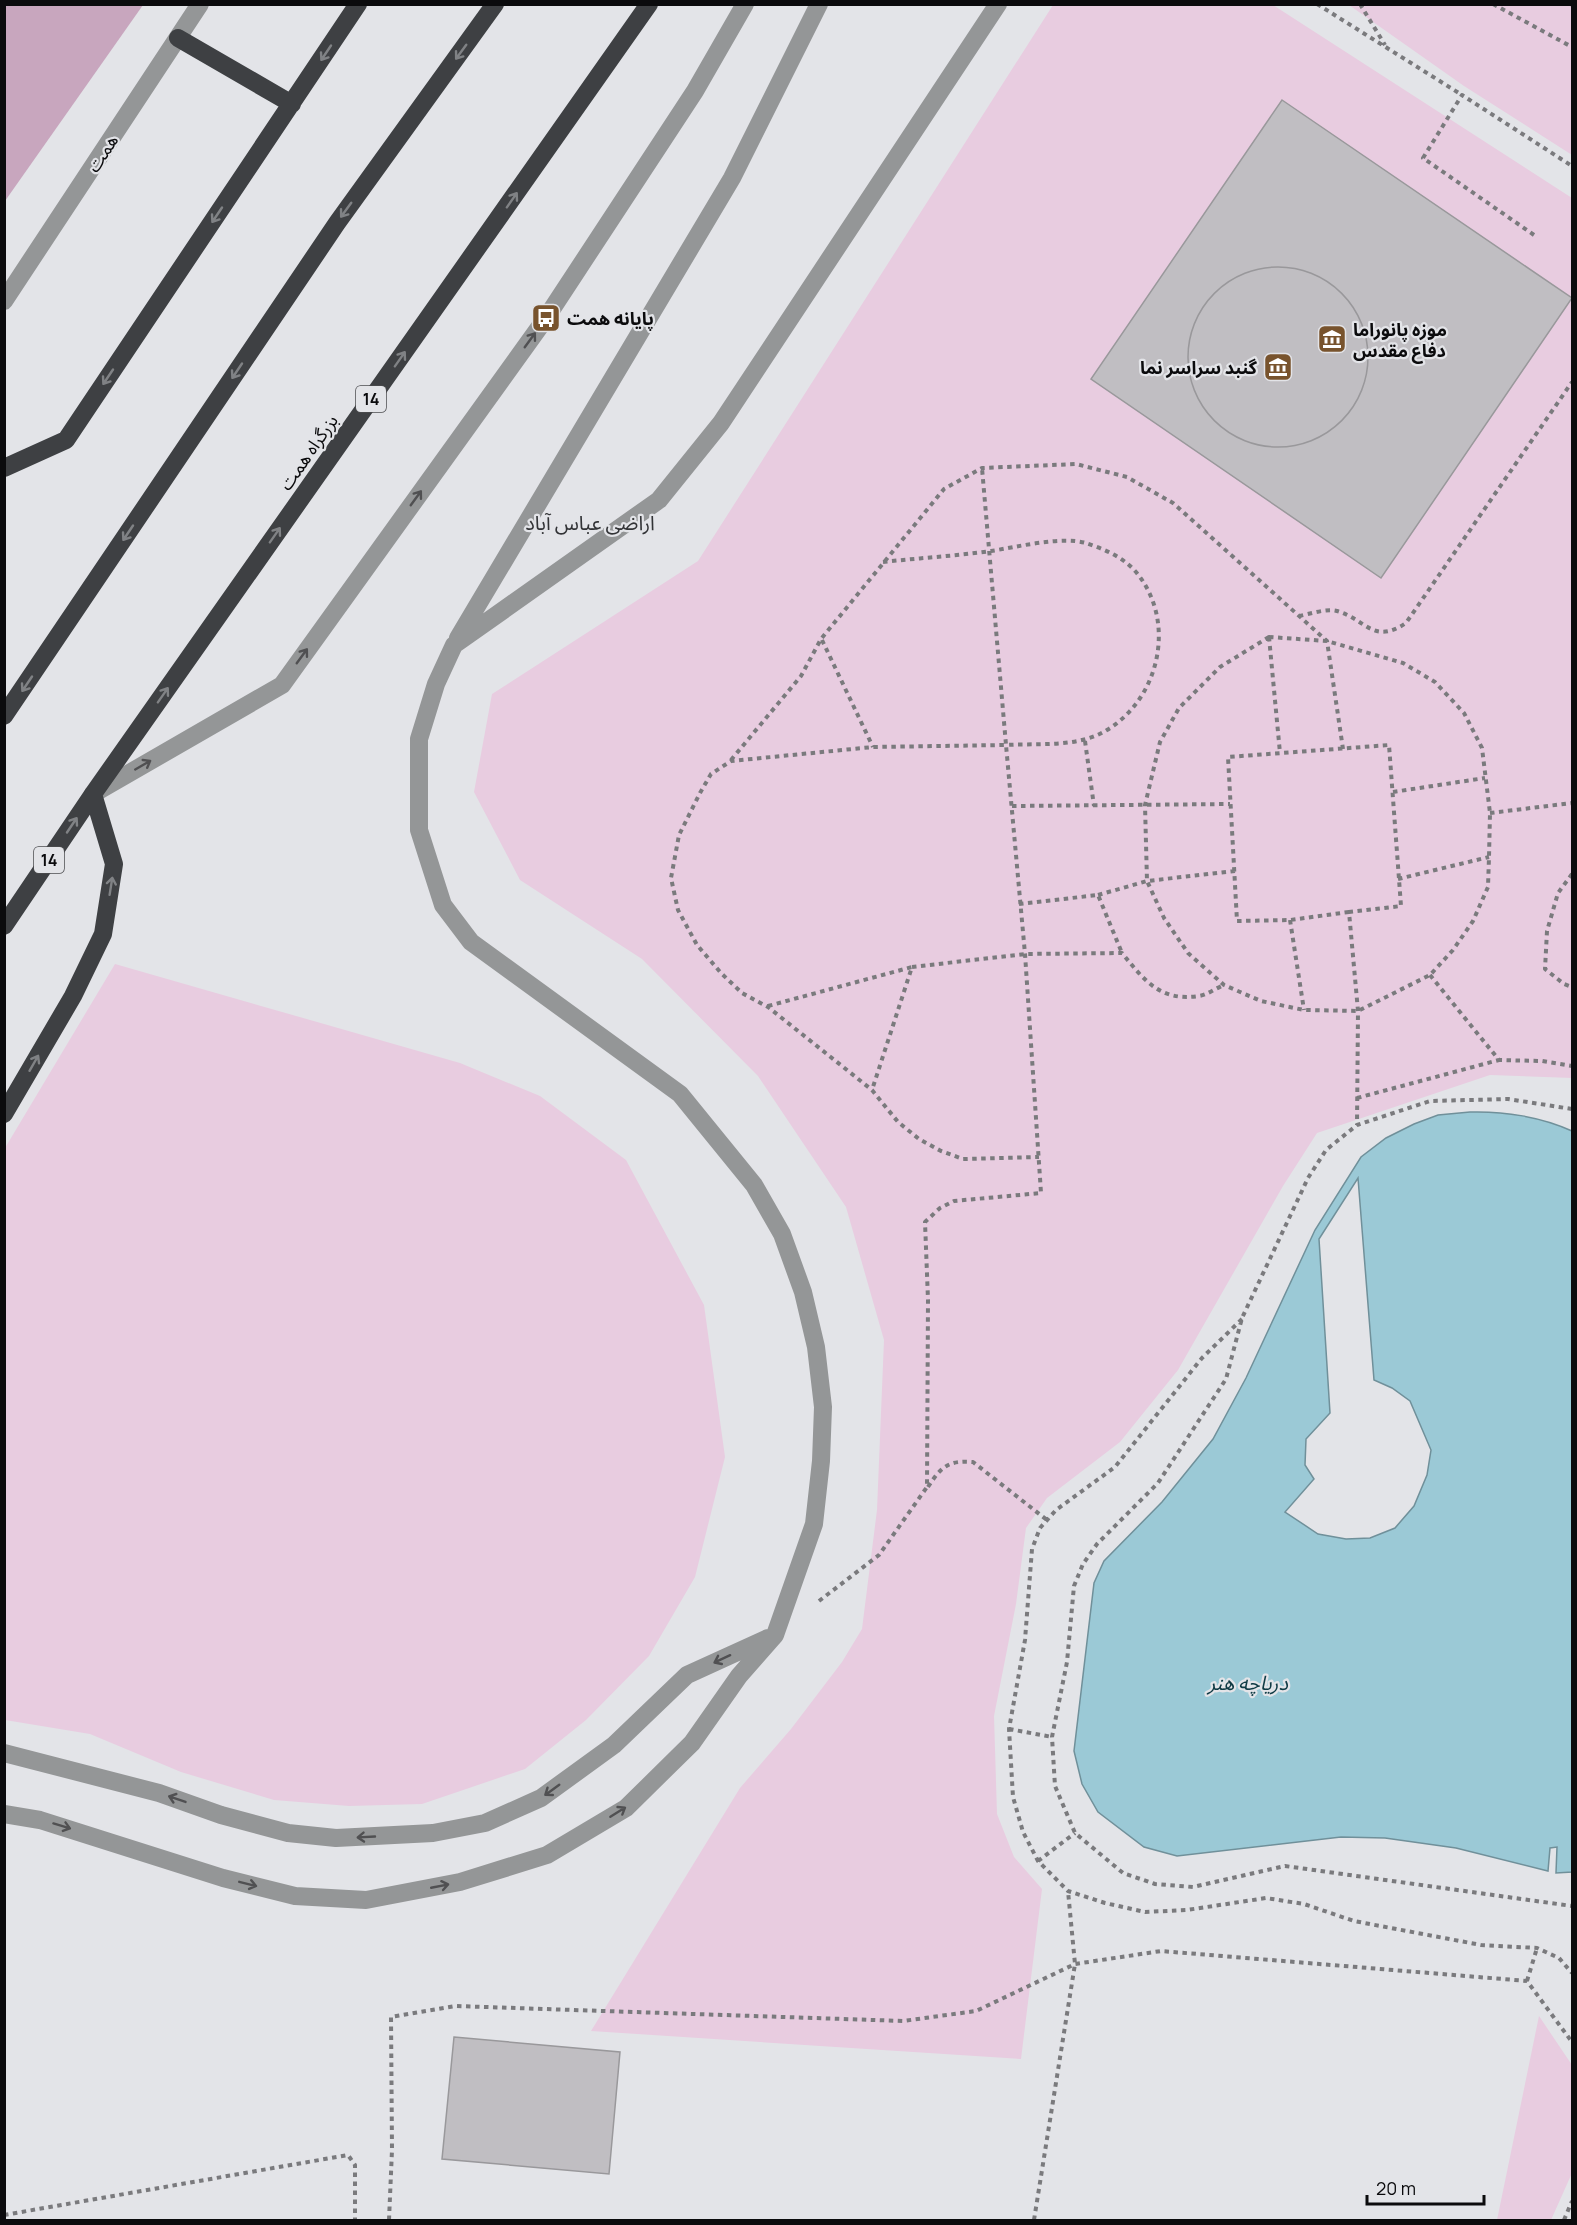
<svg xmlns="http://www.w3.org/2000/svg" width="1577" height="2225" font-family="Manrope,'Noto Sans Arabic',sans-serif">
  <style>
    .green { fill: #e8cce0 }
    .forest { fill: #c8a6be }
    .water { fill: #9bc9d6; stroke: #70909a; stroke-width: 1.5; fill-rule: evenodd }
    .building { fill: #c0bec2; stroke: #99989b; stroke-width: 1.5 }
    .lines { fill: none; stroke-linecap: round; stroke-linejoin: round }
    .path { stroke: #7a7a7d; stroke-width: 4; stroke-dasharray: 4.5 4.5; stroke-linecap: butt }
    .lane { stroke: #949697; stroke-width: 18 }
    .street { stroke: #949697; stroke-width: 18 }
    .highway { stroke: #3e4043; stroke-width: 18 }
    .oneway { stroke: #808285 }
    .oneway2 { stroke: #505052 }
    .labels { text-anchor: middle; dominant-baseline: central; stroke-width: 4.5; stroke-linejoin: round; paint-order: stroke }
    .shield { fill: #e3e4e8; stroke: #4c4c4f; stroke-width: 1.5 }
    .shield-label { font-size: 16px; font-weight: bold; fill: #0b0b0d }
    .street-label { font-size: 18px; fill: #0b0b0d; stroke: #e3e4e8 }
    .poi-label { font-size: 18px; font-weight: bold; fill: #0b0b0d; stroke: #e3e4e8; text-anchor: start }
    .neighbourhood-label { font-size: 20px; fill: #323336; stroke: #e3e4e8 }
    .water-label { font-size: 20px; font-style: italic; fill: #0f3a44; stroke: #e3e4e8 }
  </style>
  <rect width="100%" height="100%" fill="#e3e4e8"/>
  <path class="green" d="M 1053,5 L 1273,5 L 1572,198 L 1572,1078 L 1490,1075 L 1317,1133 L 1283,1186 L 1178,1370 L 1120,1442 L 1047,1498 L 1026,1528 L 1016,1604 L 994,1716 L 997,1814 L 1014,1857 L 1042,1889 L 1021,2059 L 591,2031 L 740,1788 L 791,1729 L 842,1662 L 862,1629 L 877,1510 L 884,1340 L 846,1207 L 758,1076 L 642,959 L 520,880 L 474,792 L 492,694 L 698,561 Z
    M 1349,5 L 1572,5 L 1572,155 L 1464,86 Z
    M 115,964 L 460,1063 L 540,1096 L 626,1160 L 704,1305 L 725,1457 L 695,1577 L 649,1656 L 586,1720 L 525,1769 L 422,1804 L 349,1806 L 274,1800 L 181,1772 L 90,1734 L 5,1720 L 5,1148 Z
    M 1539,2016 L 1572,2065 L 1572,2173 L 1551,2220 L 1497,2220 Z"/>
  <path class="forest" d="M 5,4 L 143,5 L 5,201 L 4,5 Z"/>
  <path class="water" d="M 1470,1112 C 1504,1111 1542,1117 1572,1131 L 1572,1872 L 1556,1873 L 1557,1847 L 1550,1848 L 1548,1871 L 1456,1848 L 1385,1838 L 1341,1837 L 1177,1856 L 1144,1847 L 1098,1812 L 1082,1784 L 1074,1751 L 1094,1583 L 1104,1561 L 1162,1502 L 1213,1439 L 1246,1378 L 1315,1230 L 1361,1157 L 1386,1138 L 1414,1124 L 1438,1115 ZM 1358,1178 L 1374,1380 L 1392,1388 L 1410,1401 L 1431,1450 L 1427,1475 L 1414,1506 L 1395,1528 L 1370,1538 L 1346,1539 L 1318,1534 L 1285,1512 L 1314,1479 L 1305,1465 L 1306,1439 L 1330,1413 L 1319,1239 Z"/>
  <path class="building" d="M 1282,100 L 1572,298 L 1381,578 L 1091,379 Z
    M1188 357a90 90 0 1 1 180 0a90 90 0 1 1-180 0Z
    M 454,2037 L 620,2052 L 609,2174 L 442,2159 Z"/>
  <g class="lines">
    <path class="path" d="M 1317,4 L 1462,95
      M 1360,4 L 1385,45
      M 1493,4 L 1572,47
      M 1571,4 L 1572,5
      M 1534,235 L 1423,158 L 1462,95 L 1572,166
      M 883,562 C 919,558 955,556 991,551 C 1017,547 1061,536 1086,543 C 1104,549 1123,557 1136,572 C 1177,621 1160,698 1107,730 C 1078,748 1039,743 1006,745 L 982,468
      M 1299,616 C 1310,614 1327,608 1337,611 C 1367,620 1373,645 1406,623 L 1572,382
      M 1269,637 L 1327,641 L 1403,663 L 1435,682 L 1464,713 L 1482,748 L 1490,813 L 1489,857 L 1488,887 L 1473,921 L 1453,950 L 1430,975 L 1358,1011 L 1304,1010 L 1261,1001 L 1224,985 L 1188,953 L 1164,918 L 1147,881 L 1145,805 L 1160,742 L 1179,708 L 1220,667 Z
      M 1269,637 L 1280,753
      M 822,640 L 873,747
      M 1085,741 L 1094,806
      M 731,760 L 801,676 L 821,639 L 944,489 L 982,468 L 1076,464 L 1127,477 L 1173,503 L 1327,641 L 1343,749
      M 1393,792 L 1485,778
      M 1012,806 L 1230,804
      M 1490,813 L 1572,803
      M 1572,874 L 1558,893 L 1547,931 L 1545,969 L 1564,984 L 1572,987
      M 1398,879 L 1489,857
      M 1098,895 L 1147,881 L 1235,871
      M 1019,904 L 1098,895 L 1122,953
      M 1349,912 L 1290,920 L 1237,921 L 1228,757 L 1389,745 L 1401,906 L 1349,912 L 1358,1011 L 1357,1125
      M 1290,920 L 1304,1010
      M 912,967 L 1025,954 L 1122,953 C 1144,980 1160,1002 1199,996 C 1207,995 1216,988 1224,985
      M 1430,975 L 1499,1060 L 1542,1061 L 1572,1066
      M 768,1006 L 912,967 L 872,1090
      M 1357,1098 L 1499,1060
      M 1572,1109 L 1508,1099 L 1430,1101 L 1357,1125 L 1326,1150 L 1308,1178 L 1242,1318 L 1226,1379 L 1158,1483 L 1097,1544 L 1083,1564 L 1074,1586 L 1067,1662 L 1052,1737 L 1055,1786 L 1075,1833 L 1123,1873 L 1155,1884 L 1193,1887 L 1285,1866 L 1572,1906
      M 1242,1319 L 1202,1358 L 1115,1467 L 1056,1510 L 1040,1528 L 1032,1549 L 1025,1640 L 1009,1729 L 1013,1797 L 1023,1832 L 1038,1861 L 1068,1891 L 1105,1903 L 1145,1912 L 1187,1910 L 1266,1898 L 1304,1904 L 1354,1921 L 1481,1945 L 1537,1948 L 1559,1958 L 1572,1973
      M 928,1487 C 941,1467 948,1460 973,1462 L 1047,1520
      M 819,1601 L 879,1555 L 927,1487 L 928,1300 L 925,1222 L 940,1208 L 954,1201 L 1041,1193 L 1025,954 L 1006,745 L 873,747 L 731,761 L 711,774 L 700,793 L 679,835 L 671,878 L 678,910 L 697,945 L 721,973 L 742,993 L 768,1007 L 872,1090 L 898,1122 L 919,1139 L 941,1151 L 963,1159 L 1039,1157
      M 1009,1729 L 1052,1737
      M 1038,1861 L 1075,1833
      M 1527,1981 L 1537,1948
      M 4,2215 L 348,2155 L 355,2165 L 355,2220
      M 389,2220 L 392,2150 L 391,2017 L 455,2006 L 903,2021 L 976,2011 L 1075,1964 L 1161,1951 L 1527,1981 L 1572,2042
      M 1034,2220 L 1075,1964 L 1068,1891
      M 1564,2220 L 1572,2201"/>
    <path class="lane" d="M 458,638 L 732,178 L 819,4
      M 93,794 L 282,685 L 546,318 L 695,91 L 745,4
      M 4,1753 L 159,1793 L 221,1815 L 288,1833 L 336,1838 L 433,1833 L 485,1823 L 541,1798 L 614,1745 L 687,1675 L 768,1638
      M 4,1814 L 40,1820 L 223,1878 L 295,1896 L 366,1900 L 460,1882 L 547,1855 L 626,1808 L 692,1743 L 739,1676 L 775,1635 L 814,1524 L 821,1461 L 823,1407 L 816,1347 L 803,1292 L 782,1234 L 754,1185 L 680,1094 L 471,942 L 443,905 L 419,830 L 419,739 L 436,684 L 454,645 L 659,500 L 721,423 L 998,4"/>
    <path class="street" d="M 4,301 L 200,4"/>
    <path class="highway" d="M 178,38 L 292,104
      M 4,468 L 66,440 L 358,4
      M 4,716 L 337,223 L 495,4
      M 4,926 L 93,794 L 649,4
      M 4,1114 L 73,996 L 103,934 L 114,864 L 93,794"/>
  </g>
  <defs><path id="oneway-shaft" d="M-6 0H5M1.5-3L5.5 0L1.5 3" fill="none" stroke-width="1.6" stroke-linecap="round" stroke-linejoin="round" transform="scale(1.5)"/></defs>
  <g class="oneway">
    <use href="#oneway-shaft" transform="translate(461 52) rotate(126)"/>
    <use href="#oneway-shaft" transform="translate(326 53) rotate(124)"/>
    <use href="#oneway-shaft" transform="translate(512 200) rotate(-55)"/>
    <use href="#oneway-shaft" transform="translate(346 210) rotate(126)"/>
    <use href="#oneway-shaft" transform="translate(217 215) rotate(124)"/>
    <use href="#oneway-shaft" transform="translate(400 359) rotate(-55)"/>
    <use href="#oneway-shaft" transform="translate(237 371) rotate(124)"/>
    <use href="#oneway-shaft" transform="translate(108 377) rotate(124)"/>
    <use href="#oneway-shaft" transform="translate(128 533) rotate(124)"/>
    <use href="#oneway-shaft" transform="translate(275 535) rotate(-55)"/>
    <use href="#oneway-shaft" transform="translate(27 684) rotate(124)"/>
    <use href="#oneway-shaft" transform="translate(163 695) rotate(-55)"/>
    <use href="#oneway-shaft" transform="translate(72 825) rotate(-56)"/>
    <use href="#oneway-shaft" transform="translate(111 886) rotate(-81)"/>
    <use href="#oneway-shaft" transform="translate(34 1063) rotate(-60)"/>
  </g>
  <g class="oneway2">
    <use href="#oneway-shaft" transform="translate(530 340) rotate(-54)"/>
    <use href="#oneway-shaft" transform="translate(416 498) rotate(-54)"/>
    <use href="#oneway-shaft" transform="translate(302 656) rotate(-54)"/>
    <use href="#oneway-shaft" transform="translate(143 765) rotate(-30)"/>
    <use href="#oneway-shaft" transform="translate(722 1659) rotate(155)"/>
    <use href="#oneway-shaft" transform="translate(552 1790) rotate(144)"/>
    <use href="#oneway-shaft" transform="translate(177 1799) rotate(-161)"/>
    <use href="#oneway-shaft" transform="translate(618 1812) rotate(-32)"/>
    <use href="#oneway-shaft" transform="translate(62 1826) rotate(17)"/>
    <use href="#oneway-shaft" transform="translate(366 1837) rotate(177)"/>
    <use href="#oneway-shaft" transform="translate(248 1884) rotate(14)"/>
    <use href="#oneway-shaft" transform="translate(440 1886) rotate(-11)"/>
  </g>
  <defs>
    <g id="bus-square" transform="scale(1.5)"><rect x="-9" y="-9" width="18" height="18" rx="4" fill="#78532d" stroke="#e3e4e8"/><path d="M-5-6H5V4H4V6H2V4H-2V6H-4V4H-5ZM-3.5-4V0h7V-4ZM-3.5 1.2v1.5H-2V1.2ZM2 1.2v1.5H3.5V1.2Z" fill="#fff"/></g>
    <g id="museum-square" transform="scale(1.5)"><rect x="-9" y="-9" width="18" height="18" rx="4" fill="#78532d" stroke="#e3e4e8"/><path d="M0-6L6-3V-2H-6V-3ZM-5-1h2V3h-2ZM-1-1h2V3h-2ZM3-1h2V3H3ZM-6 4H6V6H-6Z" fill="#fff"/></g>
  </defs>
  <g fill-rule="evenodd">
    <use href="#bus-square" x="546" y="318"/>
    <use href="#museum-square" x="1332" y="339"/>
    <use href="#museum-square" x="1278" y="367"/>
  </g>
  <g class="labels">
    <g class="shield">
      <rect x="356" y="386" width="30" height="26" rx="4.5"/>
      <rect x="34" y="847" width="30" height="26" rx="4.5"/>
    </g>
    <g class="shield-label">
      <text x="371" y="399">14</text>
      <text x="49" y="860">14</text>
    </g>
    <g class="street-label">
      <text transform="translate(102 153) rotate(-57)">همت</text>
      <text transform="translate(308 452) rotate(-55)">بزرگراه همت</text>
    </g>
    <g class="poi-label">
      <text x="567" y="318">پایانه همت</text>
      <text x="1353" y="329">موزه پانوراما<tspan x="1353" dy="21">دفاع مقدس</tspan></text>
      <text x="1257" y="367" text-anchor="end">گنبد سراسر نما</text>
    </g>
    <g class="neighbourhood-label">
      <text x="590" y="522">اراضی عباس آباد</text>
    </g>
    <g class="water-label">
      <text x="1248" y="1682">دریاچه هنر</text>
    </g>
  </g>
  <rect width="1577" height="2225" fill="none" stroke="#0b0b0d" stroke-width="12"/>
  <path d="M1367 2195v9h117v-9" fill="none" stroke="#0b0b0d" stroke-width="3"/>
  <text x="1376" y="2195" font-size="18" fill="#0b0b0d" stroke="#e3e4e8" stroke-width="4.5" paint-order="stroke">20 m</text>
</svg>
